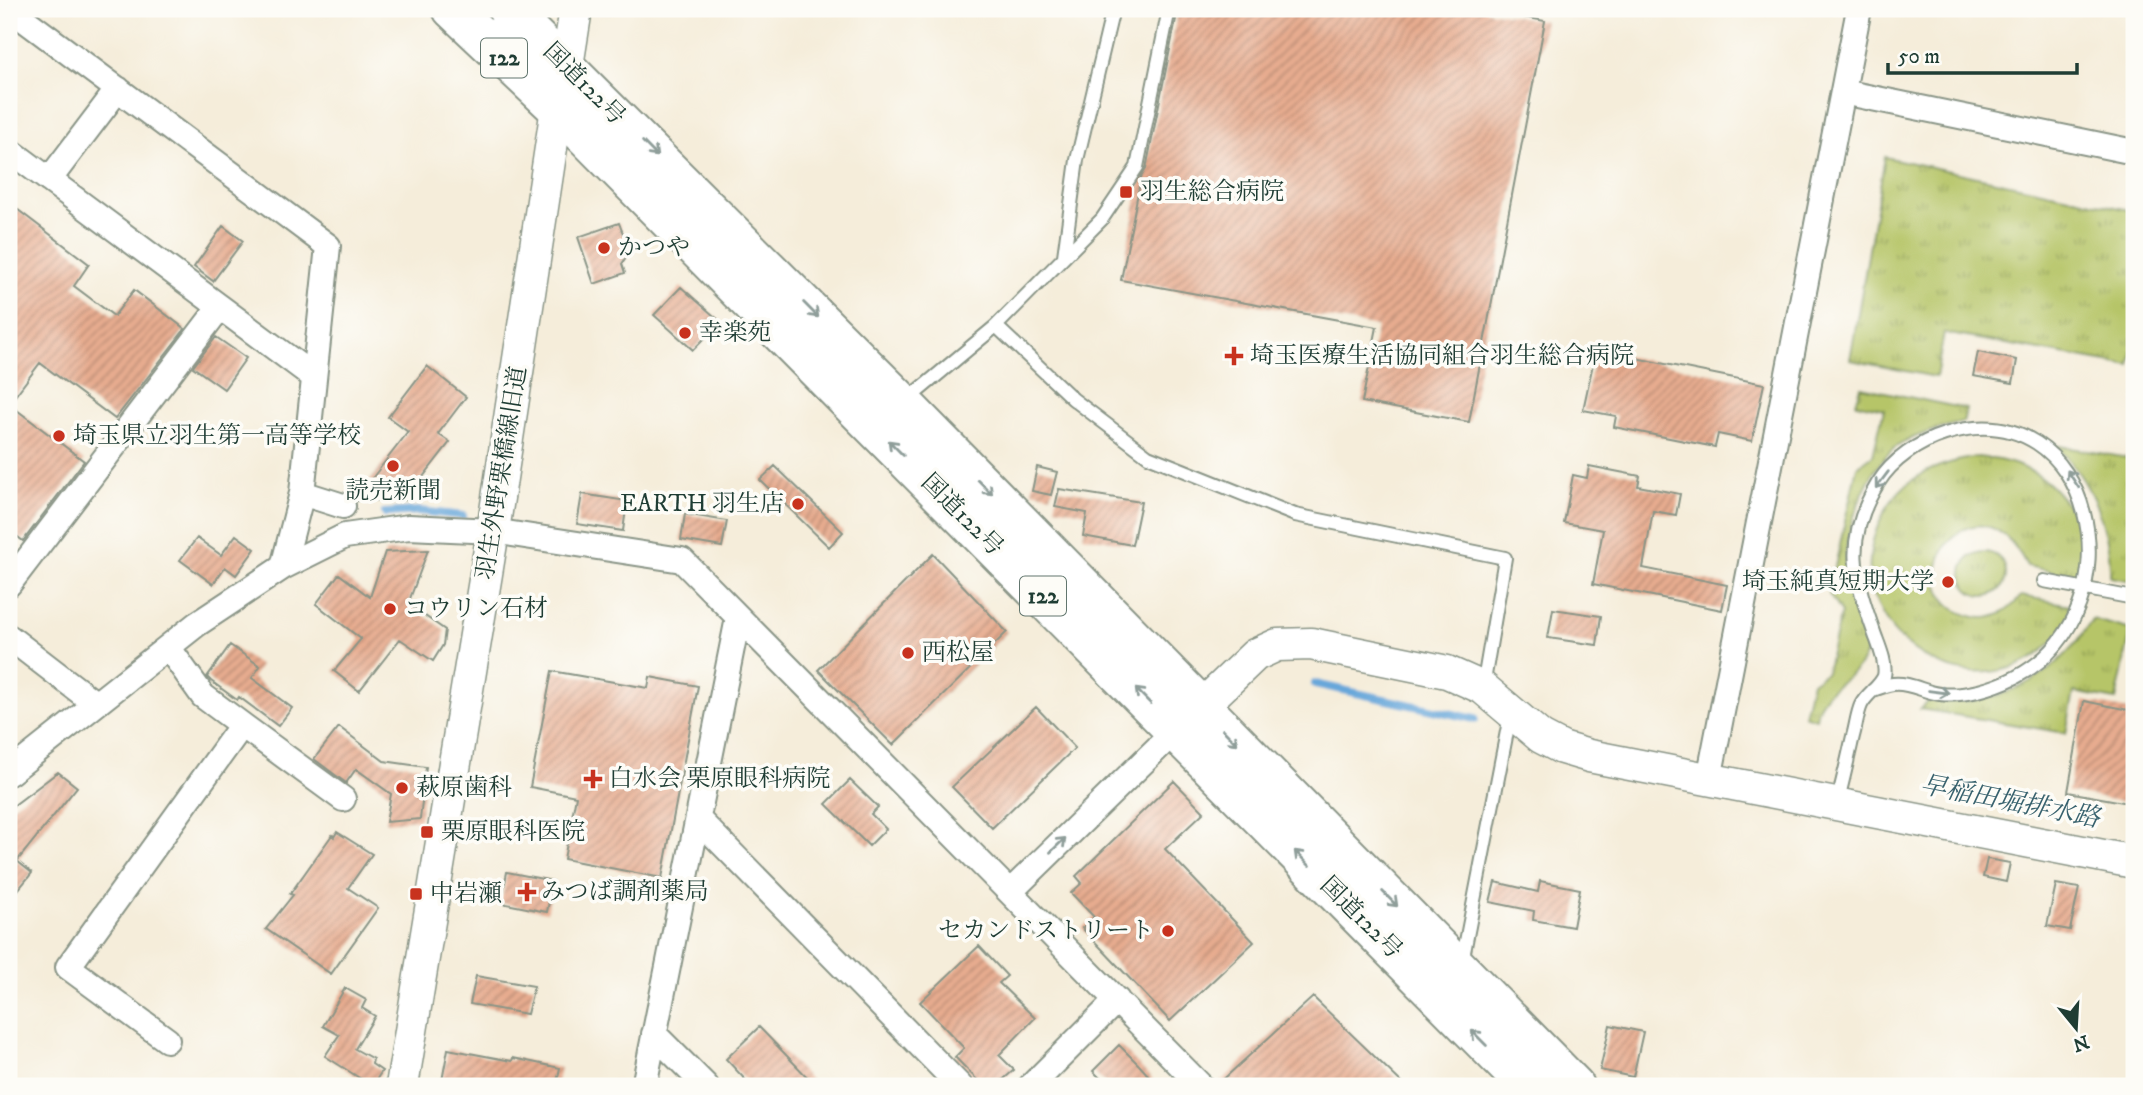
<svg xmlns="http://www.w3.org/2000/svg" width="2143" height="1095" font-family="'IM FELL DW Pica','Noto Serif JP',serif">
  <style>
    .grass { fill: url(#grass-tufts); stroke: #6a814e; stroke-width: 2 }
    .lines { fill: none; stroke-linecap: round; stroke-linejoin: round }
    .stream { stroke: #67a7da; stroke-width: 8 }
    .building { fill: url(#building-hatch) }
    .service-casing { stroke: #8a9587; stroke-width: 16 }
    .minor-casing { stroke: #8a9587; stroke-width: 28 }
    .tertiary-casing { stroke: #8a9587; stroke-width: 35 }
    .trunk-casing { stroke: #8a9587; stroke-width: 42 }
    .service { stroke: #fff; stroke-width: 12 }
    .minor { stroke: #fff; stroke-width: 24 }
    .tertiary { stroke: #fff; stroke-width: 32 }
    .trunk { stroke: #fff; stroke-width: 38 }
    .oneway { stroke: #8f9e9a }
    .poi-dot { fill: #c8321e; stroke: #fdfcf7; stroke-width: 2.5 }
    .labels { text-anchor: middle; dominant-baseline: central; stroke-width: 7; stroke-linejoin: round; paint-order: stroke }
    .shield { fill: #fdfcf7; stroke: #62766e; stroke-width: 2 }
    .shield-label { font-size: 23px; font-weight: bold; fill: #1f3d34 }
    .street-label { font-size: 24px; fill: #1f3d34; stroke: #fdfcf7 }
    .poi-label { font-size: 24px; fill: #1f3d34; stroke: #fdfcf7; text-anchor: start }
    .water-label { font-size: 26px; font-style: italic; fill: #38626e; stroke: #fdfcf7 }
  </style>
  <defs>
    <pattern id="grass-tufts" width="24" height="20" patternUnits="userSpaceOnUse" patternTransform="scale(1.75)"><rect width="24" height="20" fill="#b6c567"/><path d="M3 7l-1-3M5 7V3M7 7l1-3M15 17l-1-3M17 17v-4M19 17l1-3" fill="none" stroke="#93a156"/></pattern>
    <pattern id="building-hatch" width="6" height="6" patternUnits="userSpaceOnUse" patternTransform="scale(1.75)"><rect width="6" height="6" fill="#e7ac8f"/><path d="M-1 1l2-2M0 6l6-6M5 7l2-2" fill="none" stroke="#bb8d76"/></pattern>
  </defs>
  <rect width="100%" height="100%" fill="#fdfcf7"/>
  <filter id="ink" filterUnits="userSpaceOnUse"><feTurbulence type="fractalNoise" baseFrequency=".0143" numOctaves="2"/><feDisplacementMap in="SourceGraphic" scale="14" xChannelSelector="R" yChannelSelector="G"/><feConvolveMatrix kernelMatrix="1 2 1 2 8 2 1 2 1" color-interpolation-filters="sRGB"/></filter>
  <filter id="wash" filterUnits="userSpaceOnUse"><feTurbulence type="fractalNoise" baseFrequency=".00686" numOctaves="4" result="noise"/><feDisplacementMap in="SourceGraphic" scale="28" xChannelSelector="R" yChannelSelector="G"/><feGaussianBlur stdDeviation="1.57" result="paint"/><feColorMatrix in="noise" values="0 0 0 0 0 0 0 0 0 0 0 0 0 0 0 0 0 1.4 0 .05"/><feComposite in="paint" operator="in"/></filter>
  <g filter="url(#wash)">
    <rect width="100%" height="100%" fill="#f5edda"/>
    <path class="grass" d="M 1885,157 L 2134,211 L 2134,343 L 2130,366 L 1944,333 L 1936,377 L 1850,360 Z
      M 1861,387 L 1966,409 L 1963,422 C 1943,427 1904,437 1889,453 C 1862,480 1839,544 1847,582 C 1850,601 1870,632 1867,648 C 1860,683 1820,681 1816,719 L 1804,715 L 1812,682 L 1826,672 L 1841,613 L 1829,594 L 1857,467 L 1873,455 L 1884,409 L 1856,403 Z
      M 2053,445 L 2134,459 L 2134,581 L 2110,577 C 2112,531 2089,474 2053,445 Z
      M 1978,457 C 1994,459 2010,461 2026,469 C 2055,482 2082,517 2084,551 C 2085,559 2082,569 2081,578 L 2027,566 C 1972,458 1887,598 1975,617 C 1995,621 2009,611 2021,596 L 2076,606 C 2072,613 2068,622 2063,629 C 1987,733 1822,632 1883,515 C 1902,477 1937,463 1978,457 Z
      M1962 574a22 22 0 1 1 44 0a22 22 0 1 1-44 0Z
      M 2092,619 L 2131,630 L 2116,700 L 2074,692 L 2066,733 L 1920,709 L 1928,701 C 1994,709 2060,678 2092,619 Z"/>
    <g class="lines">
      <path class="stream" d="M 385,513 L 419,511 L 463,516
        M 1315,684 L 1475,719"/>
    </g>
    <g id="blocks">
      <path class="building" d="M 1178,9 L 1479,9 L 1545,21 L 1469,422 L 1362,402 L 1377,327 L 1121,280 L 1141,177 L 1146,169 Z
        M 9,203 L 89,264 L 74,286 L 114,316 L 134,290 L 185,329 L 115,419 L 40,363 L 9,404 L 84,461 L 23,541 L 9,530 Z
        M 619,223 L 630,252 L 622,264 L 625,273 L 594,284 L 578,237 Z
        M 223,226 L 243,241 L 213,281 L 194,267 Z
        M 681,287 L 721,322 L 693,350 L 654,315 Z
        M 216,337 L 246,358 L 224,389 L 193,367 Z
        M 1596,350 L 1764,384 L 1752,441 L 1718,434 L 1715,447 L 1614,427 L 1616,416 L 1583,410 Z
        M 1978,352 L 2017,360 L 2013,383 L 1973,376 Z
        M 427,366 L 466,397 L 438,434 L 450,442 L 405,500 L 391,489 L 383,500 L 357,501 L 356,499 L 408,432 L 388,417 Z
        M 775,466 L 843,532 L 829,547 L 760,480 Z
        M 1589,466 L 1640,476 L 1638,486 L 1680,494 L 1676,515 L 1653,511 L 1643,568 L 1727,585 L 1722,610 L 1593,584 L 1603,530 L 1564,523 L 1573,475 L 1587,478 Z
        M 1037,467 L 1057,472 L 1051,495 L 1032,491 Z
        M 1059,489 L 1141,502 L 1132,545 L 1083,536 L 1087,513 L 1055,507 Z
        M 582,494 L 627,501 L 623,531 L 577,524 Z
        M 685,514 L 727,521 L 722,547 L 681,540 Z
        M 236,535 L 255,549 L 236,575 L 225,567 L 213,584 L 180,560 L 197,538 L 221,555 Z
        M 428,550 L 408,604 L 445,630 L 443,645 L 433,661 L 400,639 L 359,691 L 334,671 L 361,639 L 316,604 L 339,574 L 370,597 L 385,552 Z
        M 933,554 L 1007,632 L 893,745 L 818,670 Z
        M 1553,609 L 1601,616 L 1597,645 L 1548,638 Z
        M 230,645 L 260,666 L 252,678 L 292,708 L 278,726 L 239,697 L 237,700 L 211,681 L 207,677 Z
        M 552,671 L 648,688 L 650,677 L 698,686 L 662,878 L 564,859 L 576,796 L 530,787 Z
        M 2084,701 L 2134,711 L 2134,804 L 2068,792 Z
        M 1036,707 L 1075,748 L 992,828 L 952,787 Z
        M 339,727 L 384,761 L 426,767 L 420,819 L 386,822 L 391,794 L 356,769 L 346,783 L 314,759 Z
        M 58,772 L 77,787 L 17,861 L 32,873 L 9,901 L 9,809 Z
        M 850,780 L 878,807 L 871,814 L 886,829 L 869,846 L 826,804 Z
        M 1174,781 L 1204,812 L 1165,849 L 1254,942 L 1170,1021 L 1082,928 L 1094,917 L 1071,893 L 1082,883 L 1076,876 Z
        M 337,832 L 372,854 L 348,888 L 378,908 L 331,974 L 266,929 L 293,895 L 290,894 L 332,835 L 334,837 Z
        M 1987,859 L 2010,863 L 2006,882 L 1983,877 Z
        M 507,872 L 553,881 L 547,912 L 501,903 Z
        M 1540,881 L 1580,889 L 1573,927 L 1533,920 L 1534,911 L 1490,902 L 1495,882 L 1538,892 Z
        M 2056,884 L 2079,888 L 2070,930 L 2047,926 Z
        M 979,946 L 1007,976 L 999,983 L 1035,1018 L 999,1055 L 1014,1070 L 996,1086 L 983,1086 L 955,1057 L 964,1048 L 920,1002 Z
        M 476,976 L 534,986 L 527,1014 L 470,1004 Z
        M 345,988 L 366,1000 L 362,1008 L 375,1016 L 355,1049 L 373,1059 L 372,1064 L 382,1071 L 372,1086 L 325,1056 L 339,1035 L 323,1026 Z
        M 1313,997 L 1405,1086 L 1216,1086 Z
        M 1610,1025 L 1643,1032 L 1633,1077 L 1600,1070 Z
        M 759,1027 L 816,1086 L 751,1086 L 726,1059 Z
        M 1119,1045 L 1139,1065 L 1158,1086 L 1108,1086 L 1093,1071 Z
        M 448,1049 L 512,1061 L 513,1058 L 560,1068 L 556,1086 L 441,1086 Z"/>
    </g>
  </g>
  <g filter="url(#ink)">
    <use href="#blocks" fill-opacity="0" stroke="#8a9587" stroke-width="2"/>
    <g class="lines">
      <g class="service-casing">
        <path id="service" d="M 1064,256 L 1077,160 L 1113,9
          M 996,326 L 1073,399 L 1148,456 L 1295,515 L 1505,558 L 1483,687
          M 906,401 L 996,326 L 1102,219 L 1137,167 L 1169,9
          M 2044,581 L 2134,598
          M 1837,803 C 1843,781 1848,758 1853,736 C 1856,726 1857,714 1861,705 C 1866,694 1880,687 1884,676 C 1887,664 1879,646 1875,635 C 1854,576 1843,540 1878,483 C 1892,460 1919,442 1945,434 C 2094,388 2143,610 2016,677 C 1994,688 1965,697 1940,694 C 1924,692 1909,682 1893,684 C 1886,685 1879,688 1873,690
          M 1462,962 L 1510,716"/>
      </g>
      <g class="minor-casing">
        <path id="minor" d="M 10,9 L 328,246 L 302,493 L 343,506
          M 1843,92 L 2134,152
          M 9,150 L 314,377
          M 49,180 L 118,89
          M 283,567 L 302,493
          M 9,584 L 220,307
          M 9,637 L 96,704
          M 168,647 L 203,696 L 242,725
          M 9,773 L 197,624 L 283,567 L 345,536 L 409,527 L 493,531 L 682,560 L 1201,1086
          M 1709,779 L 1859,9
          M 698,819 L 960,1086
          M 1010,892 L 1176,730
          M 654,1034 L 706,1086
          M 167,1040 L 68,967 L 242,725 L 343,799
          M 644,1086 L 738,618
          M 1031,1086 L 1117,1000"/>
      </g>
      <g class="tertiary-casing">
        <path id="tertiary" d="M 1185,722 L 1255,655 L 1277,645 L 1311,644 L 1447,672 L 1483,688 L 1541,737 L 1562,748 L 1589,756 L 2134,862
          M 402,1086 L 493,531 L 557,108 L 567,66 L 576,9"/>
      </g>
      <g class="trunk-casing">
        <path id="trunk" d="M 452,9 L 557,108 L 1527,1086
          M 507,9 L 903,403 L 1575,1086"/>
      </g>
      <use href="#service" class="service"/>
      <use href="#minor" class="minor"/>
      <use href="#tertiary" class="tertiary"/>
      <use href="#trunk" class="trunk"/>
    </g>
    <defs><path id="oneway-shaft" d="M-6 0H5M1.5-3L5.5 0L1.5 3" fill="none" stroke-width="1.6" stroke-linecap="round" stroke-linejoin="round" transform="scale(1.75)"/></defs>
    <g class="oneway">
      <use href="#oneway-shaft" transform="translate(650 149) rotate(45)"/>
      <use href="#oneway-shaft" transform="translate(811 310) rotate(45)"/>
      <use href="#oneway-shaft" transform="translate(896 448) rotate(-135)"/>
      <use href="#oneway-shaft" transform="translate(2073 479) rotate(-123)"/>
      <use href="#oneway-shaft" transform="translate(1882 480) rotate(127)"/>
      <use href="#oneway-shaft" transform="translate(985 487) rotate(46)"/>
      <use href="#oneway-shaft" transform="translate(1939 692) rotate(8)"/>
      <use href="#oneway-shaft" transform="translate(1143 696) rotate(-135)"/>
      <use href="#oneway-shaft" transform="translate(1230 737) rotate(45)"/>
      <use href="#oneway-shaft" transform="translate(1058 845) rotate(-44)"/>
      <use href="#oneway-shaft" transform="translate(1302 858) rotate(-135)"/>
      <use href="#oneway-shaft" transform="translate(1390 899) rotate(45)"/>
      <use href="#oneway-shaft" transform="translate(1479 1038) rotate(-135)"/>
    </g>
  </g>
  <g class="poi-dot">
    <rect x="1119" y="185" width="14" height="14" rx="3.5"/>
    <circle cx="604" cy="248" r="7"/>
    <circle cx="685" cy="333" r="7"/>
    <path d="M1230.5 345.5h7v7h7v7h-7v7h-7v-7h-7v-7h7z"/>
    <circle cx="59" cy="436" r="7"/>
    <circle cx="393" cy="466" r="7"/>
    <circle cx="798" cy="504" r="7"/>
    <circle cx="1948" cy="582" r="7"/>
    <circle cx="390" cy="609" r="7"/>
    <circle cx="908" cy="653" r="7"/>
    <path d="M589.5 768.5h7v7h7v7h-7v7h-7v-7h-7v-7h7z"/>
    <circle cx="402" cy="788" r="7"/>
    <rect x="420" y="825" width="14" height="14" rx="3.5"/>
    <path d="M523.5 881.5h7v7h7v7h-7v7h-7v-7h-7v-7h7z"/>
    <rect x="409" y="887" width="14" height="14" rx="3.5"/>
    <circle cx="1168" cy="931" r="7"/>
  </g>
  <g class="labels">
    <g class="shield">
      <rect x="481" y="38.5" width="46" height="39" rx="5"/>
      <rect x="1020" y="576.5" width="46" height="39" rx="5"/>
    </g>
    <g class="shield-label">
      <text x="504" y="58">122</text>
      <text x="1043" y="596">122</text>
    </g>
    <g class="street-label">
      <text transform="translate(584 84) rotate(45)">国道122号</text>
      <text transform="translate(502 473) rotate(-81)">羽生外野栗橋線旧道</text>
      <text transform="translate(962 515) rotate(45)">国道122号</text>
      <text transform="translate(1361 918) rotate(45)">国道122号</text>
    </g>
    <g class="poi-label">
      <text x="1140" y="192">羽生総合病院</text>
      <text x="618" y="248">かつや</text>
      <text x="699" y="333">幸楽苑</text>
      <text x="1250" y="356">埼玉医療生活協同組合羽生総合病院</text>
      <text x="73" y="436">埼玉県立羽生第一高等学校</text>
      <text x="393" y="491" text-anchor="middle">読売新聞</text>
      <text x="784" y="504" text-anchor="end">EARTH 羽生店</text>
      <text x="1934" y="582" text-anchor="end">埼玉純真短期大学</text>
      <text x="404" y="609">コウリン石材</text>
      <text x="922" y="653">西松屋</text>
      <text x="609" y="779">白水会 栗原眼科病院</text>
      <text x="416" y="788">萩原歯科</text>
      <text x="441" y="832">栗原眼科医院</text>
      <text x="541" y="892">みつば調剤薬局</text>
      <text x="430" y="894">中岩瀬</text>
      <text x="1154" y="931" text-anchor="end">セカンドストリート</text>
    </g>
    <g class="water-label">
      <text transform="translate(2010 802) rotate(11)">早稲田堀排水路</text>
    </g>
  </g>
  <rect width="2143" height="1095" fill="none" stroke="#fdfcf7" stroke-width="35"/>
  <g transform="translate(2076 1028) rotate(162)" stroke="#fdfcf7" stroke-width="5" paint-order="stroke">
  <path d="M0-5L12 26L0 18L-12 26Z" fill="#1f3d34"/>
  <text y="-10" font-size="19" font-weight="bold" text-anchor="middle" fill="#1f3d34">N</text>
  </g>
  <path d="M1888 63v10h189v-10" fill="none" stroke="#1f3d34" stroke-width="3.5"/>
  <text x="1898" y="63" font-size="21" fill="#1f3d34" stroke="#fdfcf7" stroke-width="5" paint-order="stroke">50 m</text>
</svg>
